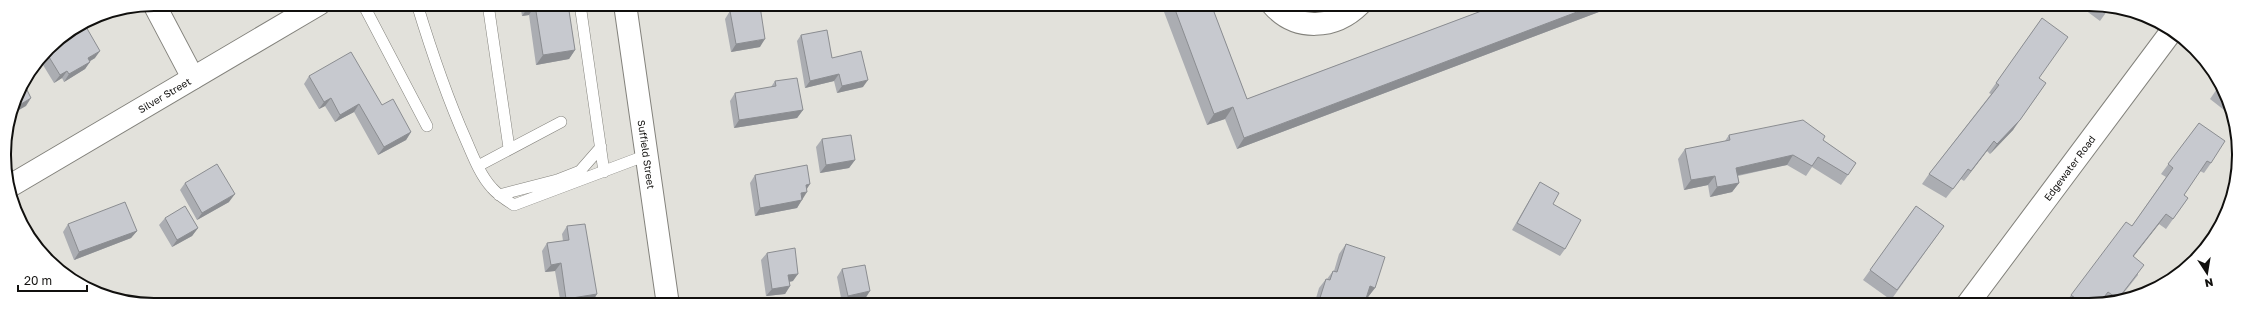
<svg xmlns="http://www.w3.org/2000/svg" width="2243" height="309" font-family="'Golos Text',sans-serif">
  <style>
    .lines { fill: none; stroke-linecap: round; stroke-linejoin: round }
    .lane-casing { stroke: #83827c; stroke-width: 12 }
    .street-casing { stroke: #83827c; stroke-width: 24 }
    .secondary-casing { stroke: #83827c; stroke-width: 24 }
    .lane { stroke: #fff; stroke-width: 11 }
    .street { stroke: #fff; stroke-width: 22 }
    .secondary { stroke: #fff; stroke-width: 22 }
    .wall { fill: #abadb2 }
    .shaded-wall { fill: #8b8d91 }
    .building { fill: #c7c9cf; stroke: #8b8d91 }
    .labels { text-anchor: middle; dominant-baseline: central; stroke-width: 3.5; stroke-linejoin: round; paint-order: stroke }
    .street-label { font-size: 10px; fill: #11100e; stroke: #fff }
    .rim { fill: none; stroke: #11100e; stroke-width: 2 }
  </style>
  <rect width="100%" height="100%" fill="#e2e1db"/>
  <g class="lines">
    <g class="lane-casing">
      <path id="lane" d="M 363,4 L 427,126
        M 417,4 C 431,50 446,95 466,140 C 473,156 480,175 492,188 C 498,195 506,200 514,205 L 647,155
        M 488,4 L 509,148
        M 580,4 L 604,172
        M 478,166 L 561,122
        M 499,195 L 557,180 L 580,171 L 601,147"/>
    </g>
    <g class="street-casing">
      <g id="street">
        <path d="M 154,4 L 193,78"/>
        <path d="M 1272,4 C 1296,32 1335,29 1360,4"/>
        <path id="s1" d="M 1967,305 L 2171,32"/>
      </g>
    </g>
    <g class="secondary-casing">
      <g id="secondary">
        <path id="s2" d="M 625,4 L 668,305"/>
        <path id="s3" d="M 10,186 L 319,4"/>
      </g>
    </g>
    <use href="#lane" class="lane"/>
    <use href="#street" class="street"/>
    <use href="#secondary" class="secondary"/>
  </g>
  <path class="wall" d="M 520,4 L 568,4 L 575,50 L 569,59 L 536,65 L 529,15 L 522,16 Z
    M 1161,4 L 1211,4 L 1247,99 L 1500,4 L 1620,4 L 1237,149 L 1225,119 L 1207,125 Z
    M 2077,4 L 2099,4 L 2110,7 L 2100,21 Z
    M 730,11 L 760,47 L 731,52 L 725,19 Z
    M 2042,18 L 2039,78 L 2013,130 L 1990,154 L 1987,151 L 1964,181 L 1961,179 L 1946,198 L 1922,184 L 1929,174 L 1991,94 L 1989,93 Z
    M 801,35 L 832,58 L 863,87 L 837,93 L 834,81 L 805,88 L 797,41 Z
    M 48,48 L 95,58 L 90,61 L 85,69 L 64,82 L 62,78 L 54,83 L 40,60 Z
    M 309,76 L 382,105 L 411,132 L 406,140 L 378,155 L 354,112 L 335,122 L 325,106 L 319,109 L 304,84 Z
    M 775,81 L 803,110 L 797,118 L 734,128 L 730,101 L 735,93 L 771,87 Z
    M 2219,86 L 2231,106 L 2233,117 L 2210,99 Z
    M 2199,123 L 2211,163 L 2204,173 L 2200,171 L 2184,195 L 2188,198 L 2166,229 L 2159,224 L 2133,257 L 2138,275 L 2119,299 L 2103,303 L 2101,302 L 2099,305 L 2064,305 L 2071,295 L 2132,226 L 2166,177 L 2161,174 Z
    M 1729,135 L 1823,140 L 1856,163 L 1841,185 L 1812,167 L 1806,176 L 1787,165 L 1738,176 L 1739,183 L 1732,192 L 1710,197 L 1708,185 L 1684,190 L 1678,159 L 1685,149 L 1725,141 Z
    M 822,139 L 855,160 L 849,168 L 820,173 L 816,147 Z
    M 755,175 L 807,190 L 797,208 L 755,216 L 750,183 Z
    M 1540,182 L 1565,249 L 1560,256 L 1512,230 L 1535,190 Z
    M 185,183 L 229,202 L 197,220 L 180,190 Z
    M 1916,206 L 1944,226 L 1891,300 L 1863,280 Z
    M 165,218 L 198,228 L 192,236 L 172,247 L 159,225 Z
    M 68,224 L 137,231 L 131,238 L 74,260 L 63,232 Z
    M 567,226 L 597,294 L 592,302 L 571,305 L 561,305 L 555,271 L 545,272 L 542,251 L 547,243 L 563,241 L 562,234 Z
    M 1346,244 L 1375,288 L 1368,297 L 1367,297 L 1364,305 L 1314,305 L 1319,288 L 1326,279 L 1327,279 L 1333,271 L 1334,271 L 1339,254 Z
    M 767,253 L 793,281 L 789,282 L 790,286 L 785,294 L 766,296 L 761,260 Z
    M 842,269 L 865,299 L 842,303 L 837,277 Z"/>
  <path class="shaded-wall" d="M 1598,4 L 1620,4 L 1237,149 L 1244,138 Z
    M 535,5 L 529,15 L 522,16 L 529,6 Z
    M 765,39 L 760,47 L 731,52 L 736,44 Z
    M 575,50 L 569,59 L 536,65 L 543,55 Z
    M 100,51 L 95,58 L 82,66 L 88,58 Z
    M 90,62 L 85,69 L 64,82 L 69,74 Z
    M 67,71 L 62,78 L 54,83 L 60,75 Z
    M 839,74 L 834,81 L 805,88 L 810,81 Z
    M 868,80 L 863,87 L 837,93 L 842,86 Z
    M 2046,83 L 2013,130 L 1990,154 L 1997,144 Z
    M 31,98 L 26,106 L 12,114 L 13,109 Z
    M 331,98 L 325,106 L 319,109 L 324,102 Z
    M 359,104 L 354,112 L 335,122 L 340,115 Z
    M 1233,107 L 1225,119 L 1207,125 L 1214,114 Z
    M 803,110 L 797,118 L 734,128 L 739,120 Z
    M 411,132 L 406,140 L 378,155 L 384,147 Z
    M 1994,141 L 1987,151 L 1964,181 L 1971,171 Z
    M 1793,155 L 1787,165 L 1729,177 L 1736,168 Z
    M 855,160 L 849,168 L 820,173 L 826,165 Z
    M 1715,176 L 1708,185 L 1684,190 L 1691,180 Z
    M 1739,183 L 1732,192 L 1710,197 L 1717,187 Z
    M 810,184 L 805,192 L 806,185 Z
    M 807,192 L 802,200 L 801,193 Z
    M 235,194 L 229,202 L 197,220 L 202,213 Z
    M 802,200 L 797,208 L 755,216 L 760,208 Z
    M 2166,214 L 2159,224 L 2126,266 L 2133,256 Z
    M 198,228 L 192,236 L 172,247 L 177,240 Z
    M 137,231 L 131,238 L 74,260 L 79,252 Z
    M 561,263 L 555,271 L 545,272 L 551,265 Z
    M 798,274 L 793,281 L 783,283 L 788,275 Z
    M 790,286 L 785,294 L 766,296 L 772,289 Z
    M 1370,286 L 1375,288 L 1368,297 L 1363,296 Z
    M 870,291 L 865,299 L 842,303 L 848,296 Z
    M 597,294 L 592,302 L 571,305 L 562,305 L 566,299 Z"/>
  <path class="building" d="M 529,4 L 568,4 L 575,50 L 543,55 L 535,5 L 529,6 Z
    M 1173,4 L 1211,4 L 1247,99 L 1500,4 L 1598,4 L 1244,138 L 1233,107 L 1214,114 Z
    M 2093,4 L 2099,4 L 2110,7 L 2105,13 Z
    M 760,6 L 765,39 L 736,44 L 730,11 Z
    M 2042,18 L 2068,37 L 2039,78 L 2046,83 L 2020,120 L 1997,144 L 1994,141 L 1971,171 L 1968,169 L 1953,189 L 1929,174 L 1999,85 L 1996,83 Z
    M 85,25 L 100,51 L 88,58 L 90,62 L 69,74 L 67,71 L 60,75 L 46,52 L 48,48 L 61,39 Z
    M 827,30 L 832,58 L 861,51 L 868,80 L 842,86 L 839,74 L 810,81 L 801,35 Z
    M 351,52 L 382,105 L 393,99 L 411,132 L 384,147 L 359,104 L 340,115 L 331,98 L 324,102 L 309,76 Z
    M 797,78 L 803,110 L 739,120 L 735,93 L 776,86 L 775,81 Z
    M 24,84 L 31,98 L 13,109 L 16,97 Z
    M 2219,86 L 2225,96 L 2217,89 Z
    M 1803,120 L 1825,136 L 1823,140 L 1856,163 L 1848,175 L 1818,157 L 1812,166 L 1793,155 L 1736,168 L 1739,183 L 1717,187 L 1715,176 L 1691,180 L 1685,149 L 1730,140 L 1729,135 Z
    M 2199,123 L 2225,141 L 2211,163 L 2207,161 L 2184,195 L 2188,198 L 2173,219 L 2166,214 L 2133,256 L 2144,265 L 2118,299 L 2108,292 L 2098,305 L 2084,305 L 2071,295 L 2126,222 L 2132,226 L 2173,168 L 2168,164 Z
    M 851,135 L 855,160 L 826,165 L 822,139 Z
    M 217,164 L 235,194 L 202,213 L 185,183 Z
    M 807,165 L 810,184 L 806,185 L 807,192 L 801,193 L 802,200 L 760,208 L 755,175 Z
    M 1540,182 L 1559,193 L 1553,204 L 1581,220 L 1565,249 L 1517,223 Z
    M 125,202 L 137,231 L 79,252 L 68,224 Z
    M 185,206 L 198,228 L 177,240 L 165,218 Z
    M 1916,206 L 1944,226 L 1897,290 L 1870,270 Z
    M 585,224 L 597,294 L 566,299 L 561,263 L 551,265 L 547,243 L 569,240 L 567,226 Z
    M 1346,244 L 1385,257 L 1375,288 L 1370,286 L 1364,305 L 1322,305 L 1318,304 L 1326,279 L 1330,280 L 1333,271 L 1337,272 Z
    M 795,248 L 798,274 L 788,275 L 790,286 L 772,289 L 767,253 Z
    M 865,265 L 870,291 L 848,296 L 842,269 Z"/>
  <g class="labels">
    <g class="street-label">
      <text stroke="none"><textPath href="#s3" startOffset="179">Silver Street</textPath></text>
      <text stroke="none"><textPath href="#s2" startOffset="152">Suffield Street</textPath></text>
      <text stroke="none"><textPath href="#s1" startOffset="171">Edgewater Road</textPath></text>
    </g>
  </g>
  <path d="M0 0H2243V309H0ZM154 11H2089A143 143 0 0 1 2232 154V155A143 143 0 0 1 2089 298H154A143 143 0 0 1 11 155V154A143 143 0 0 1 154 11Z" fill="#fff" fill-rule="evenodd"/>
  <path class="rim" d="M154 11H2089A143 143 0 0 1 2232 154V155A143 143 0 0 1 2089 298H154A143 143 0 0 1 11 155V154A143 143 0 0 1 154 11Z"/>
  <g transform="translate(2207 273) rotate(168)" stroke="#ffffff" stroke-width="3" paint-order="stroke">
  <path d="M0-3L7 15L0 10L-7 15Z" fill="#11100e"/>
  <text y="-6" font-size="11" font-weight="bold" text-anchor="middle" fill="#11100e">N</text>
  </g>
  <path d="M18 285v6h69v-6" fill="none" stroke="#11100e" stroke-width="2"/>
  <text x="24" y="285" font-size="12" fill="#11100e" stroke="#ffffff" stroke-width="3" paint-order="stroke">20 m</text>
</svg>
